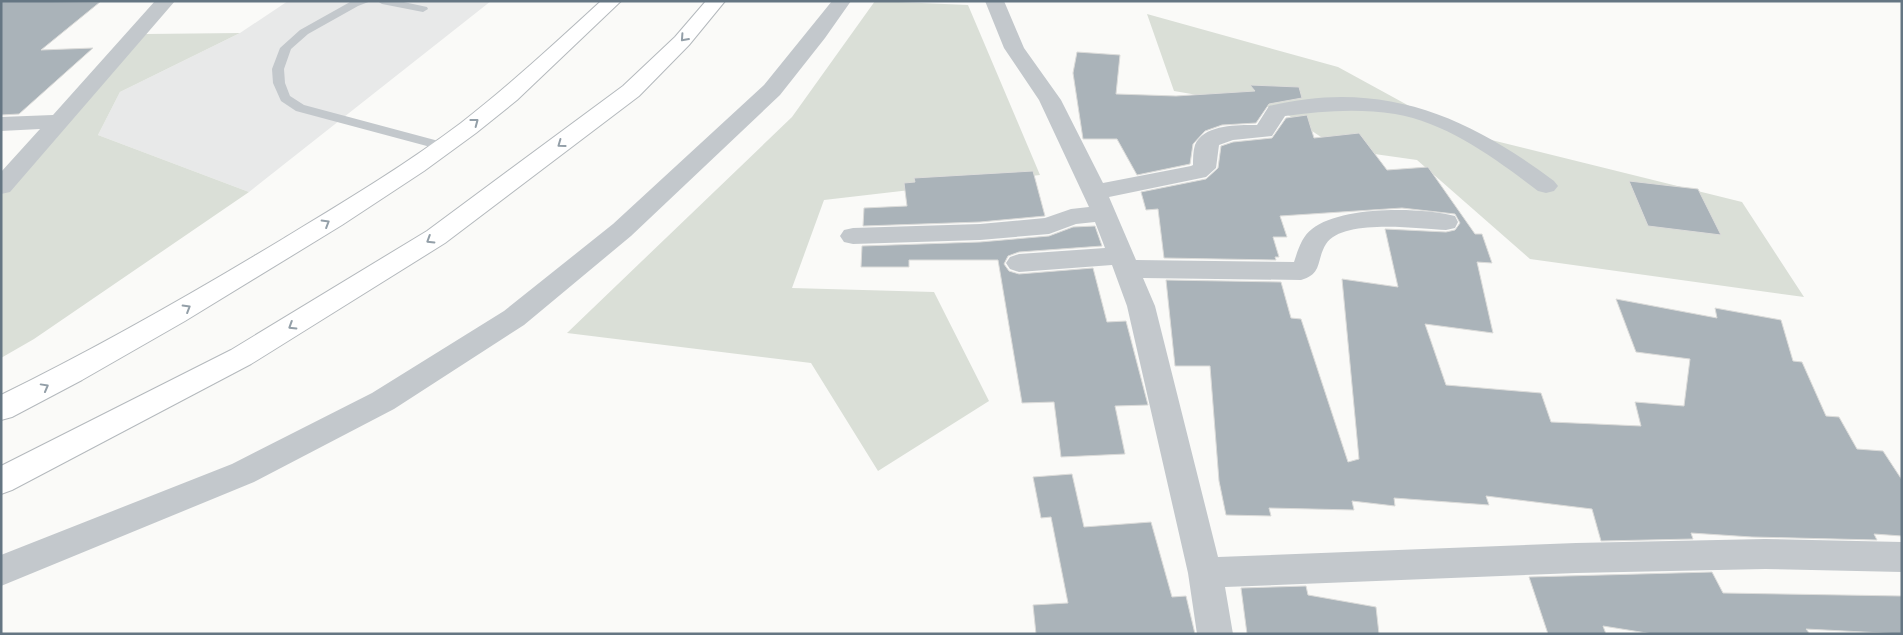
<svg xmlns="http://www.w3.org/2000/svg" width="1903" height="635" font-family="'IBM Plex Sans',sans-serif">
  <style>
    .built { fill: #e8e9e9 }
    .green { fill: #dadfd7 }
    .building { fill: #aab3b9; stroke: #dcdcda }
    .lines { fill: none; stroke-linecap: round; stroke-linejoin: round }
    .motorway-casing { stroke: #b4b9bd; stroke-width: 2 }
    .service { fill: #c3c8cc; fill-rule: evenodd }
    .minor { fill: #c3c8cc; fill-rule: evenodd }
    .motorway { fill: #fff; fill-rule: evenodd }
    .oneway { stroke: #939fa8 }
  </style>
  <rect width="100%" height="100%" fill="#fafaf8"/>
  <path class="built" d="M 288,1 L 491,1 L 249,192 L 98,135 L 120,92 L 240,33 Z"/>
  <path class="green" d="M 875,1 L 968,5 L 1040,175 L 824,200 L 792,288 L 934,292 L 989,401 L 878,471 L 811,363 L 567,333 L 792,117 Z
    M 1147,14 L 1338,67 L 1455,131 L 1742,202 L 1804,297 L 1530,259 L 1417,160 L 1339,149 L 1279,109 L 1174,91 Z
    M 240,33 L 120,92 L 98,135 L 249,192 L 34,339 L 1,358 L 1,188 L 146,34 Z"/>
  <path class="building" d="M 1,1 L 100,2 L 41,50 L 93,48 L 19,114 L 1,115 Z
    M 1077,52 L 1120,55 L 1116,94 L 1176,96 L 1255,91 L 1250,85 L 1299,87 L 1302,98 L 1269,104 L 1256,123 L 1222,125 L 1205,131 L 1193,144 L 1190,164 L 1137,175 L 1117,139 L 1083,139 L 1073,73 Z
    M 1307,115 L 1314,138 L 1359,133 L 1387,170 L 1428,167 L 1475,234 L 1482,234 L 1492,263 L 1477,262 L 1493,333 L 1425,324 L 1446,385 L 1541,393 L 1551,422 L 1641,426 L 1635,402 L 1684,406 L 1690,359 L 1636,352 L 1616,299 L 1717,318 L 1715,308 L 1781,320 L 1793,361 L 1802,362 L 1826,416 L 1839,417 L 1857,449 L 1883,451 L 1902,480 L 1902,536 L 1874,534 L 1877,540 L 1752,537 L 1691,533 L 1693,539 L 1601,541 L 1592,509 L 1486,496 L 1489,505 L 1394,498 L 1395,506 L 1352,501 L 1354,510 L 1269,508 L 1271,516 L 1226,515 L 1219,481 L 1210,366 L 1175,366 L 1166,280 L 1281,282 L 1291,318 L 1301,319 L 1348,462 L 1359,459 L 1342,279 L 1398,287 L 1385,229 L 1446,232 L 1455,230 L 1460,223 L 1455,214 L 1402,208 L 1280,216 L 1287,237 L 1273,237 L 1279,257 L 1275,257 L 1276,260 L 1164,258 L 1158,209 L 1146,210 L 1141,192 L 1206,179 L 1218,168 L 1221,146 L 1233,142 L 1272,138 L 1286,118 Z
    M 1033,171 L 1045,216 L 980,222 L 863,226 L 864,208 L 907,206 L 904,183 L 915,182 L 914,178 Z
    M 1629,181 L 1698,189 L 1721,235 L 1648,226 Z
    M 1095,226 L 1102,246 L 1019,252 L 1008,256 L 1004,264 L 1009,271 L 1019,274 L 1093,268 L 1107,322 L 1126,321 L 1148,405 L 1115,406 L 1125,454 L 1061,457 L 1054,402 L 1022,403 L 998,260 L 909,260 L 909,267 L 861,267 L 862,246 L 980,242 L 1049,236 L 1073,227 Z
    M 1072,474 L 1084,527 L 1151,522 L 1172,597 L 1186,596 L 1195,634 L 1036,634 L 1033,605 L 1068,603 L 1051,517 L 1041,518 L 1033,477 Z
    M 1712,572 L 1723,593 L 1902,596 L 1902,634 L 1806,629 L 1810,634 L 1653,634 L 1603,626 L 1606,634 L 1548,634 L 1529,577 Z
    M 1306,586 L 1308,595 L 1376,607 L 1379,634 L 1247,634 L 1241,588 Z"/>
  <g class="lines">
    <g class="motorway-casing">
      <path id="motorway" d="M 601,1 L 621,1 L 517,100 L 476,133 L 424,171 L 342,225 L 185,321 L 82,380 L 12,417 L 1,420 L 1,395 C 97,348 190,295 281,240 C 342,203 404,166 461,123 C 510,85 555,43 601,1 Z
        M 706,1 L 725,1 L 689,45 L 639,96 L 445,243 L 251,364 L 12,490 L 1,494 L 1,466 L 231,350 L 427,231 L 623,86 L 675,37 Z"/>
    </g>
    <path class="service" d="M 371,1 L 358,6 L 308,34 L 291,49 L 284,69 L 285,83 L 290,96 L 304,105 L 446,143 L 448,146 L 446,149 L 438,149 L 296,111 L 281,101 L 273,83 L 272,69 L 280,48 L 300,30 L 350,2 Z
      M 377,1 L 399,1 L 427,7 L 428,9 L 423,12 L 382,4 Z"/>
    <path class="minor" d="M 155,1 L 175,1 L 10,192 L 1,194 L 1,172 L 40,129 L 1,131 L 1,117 L 53,115 Z
      M 832,1 L 851,1 L 825,38 L 780,95 L 631,236 L 524,325 L 394,409 L 254,482 L 1,586 L 1,555 L 232,464 L 372,393 L 504,311 L 613,224 L 764,85 Z
      M 985,1 L 1004,1 L 1024,48 L 1061,100 L 1103,183 L 1191,166 L 1193,165 C 1193,159 1193,151 1195,145 C 1204,124 1238,125 1257,125 L 1269,106 C 1381,79 1466,115 1554,181 L 1558,186 L 1554,191 L 1546,193 L 1538,191 C 1496,159 1448,123 1395,114 C 1358,108 1321,111 1285,116 L 1272,136 L 1233,140 L 1219,145 L 1216,168 L 1206,177 L 1109,197 L 1136,260 L 1294,262 C 1298,250 1302,236 1312,229 C 1341,206 1420,207 1455,216 L 1458,222 L 1455,228 L 1446,230 C 1419,229 1343,218 1326,244 C 1316,260 1323,274 1301,280 L 1143,278 L 1155,306 L 1218,557 L 1576,543 L 1765,539 L 1902,542 L 1902,572 L 1765,569 L 1576,573 L 1225,587 L 1233,634 L 1197,634 L 1188,573 L 1127,306 L 1112,265 L 1019,272 L 1010,269 L 1006,263 L 1010,257 L 1019,254 L 1105,248 L 1095,222 L 1076,224 L 1049,234 L 980,240 L 853,244 L 844,242 L 840,236 L 844,230 L 853,228 L 980,224 L 1045,218 L 1071,209 L 1089,207 L 1039,100 L 1004,48 Z"/>
    <use href="#motorway" class="motorway"/>
  </g>
  <defs><path id="oneway-chevron" d="M-2-3.5L2.5 0L-2 3.5" fill="none" stroke-width="1.6" stroke-linecap="round" stroke-linejoin="round" transform="scale(1.25)"/></defs>
  <g class="oneway">
    <use href="#oneway-chevron" transform="translate(684 38) rotate(132)"/>
    <use href="#oneway-chevron" transform="translate(475 122) rotate(-37)"/>
    <use href="#oneway-chevron" transform="translate(561 144) rotate(144)"/>
    <use href="#oneway-chevron" transform="translate(326 223) rotate(-31)"/>
    <use href="#oneway-chevron" transform="translate(430 240) rotate(148)"/>
    <use href="#oneway-chevron" transform="translate(187 308) rotate(-31)"/>
    <use href="#oneway-chevron" transform="translate(292 326) rotate(148)"/>
    <use href="#oneway-chevron" transform="translate(45 387) rotate(-29)"/>
  </g>
  <rect width="1903" height="635" fill="none" stroke="#657683" stroke-width="5"/>
</svg>
